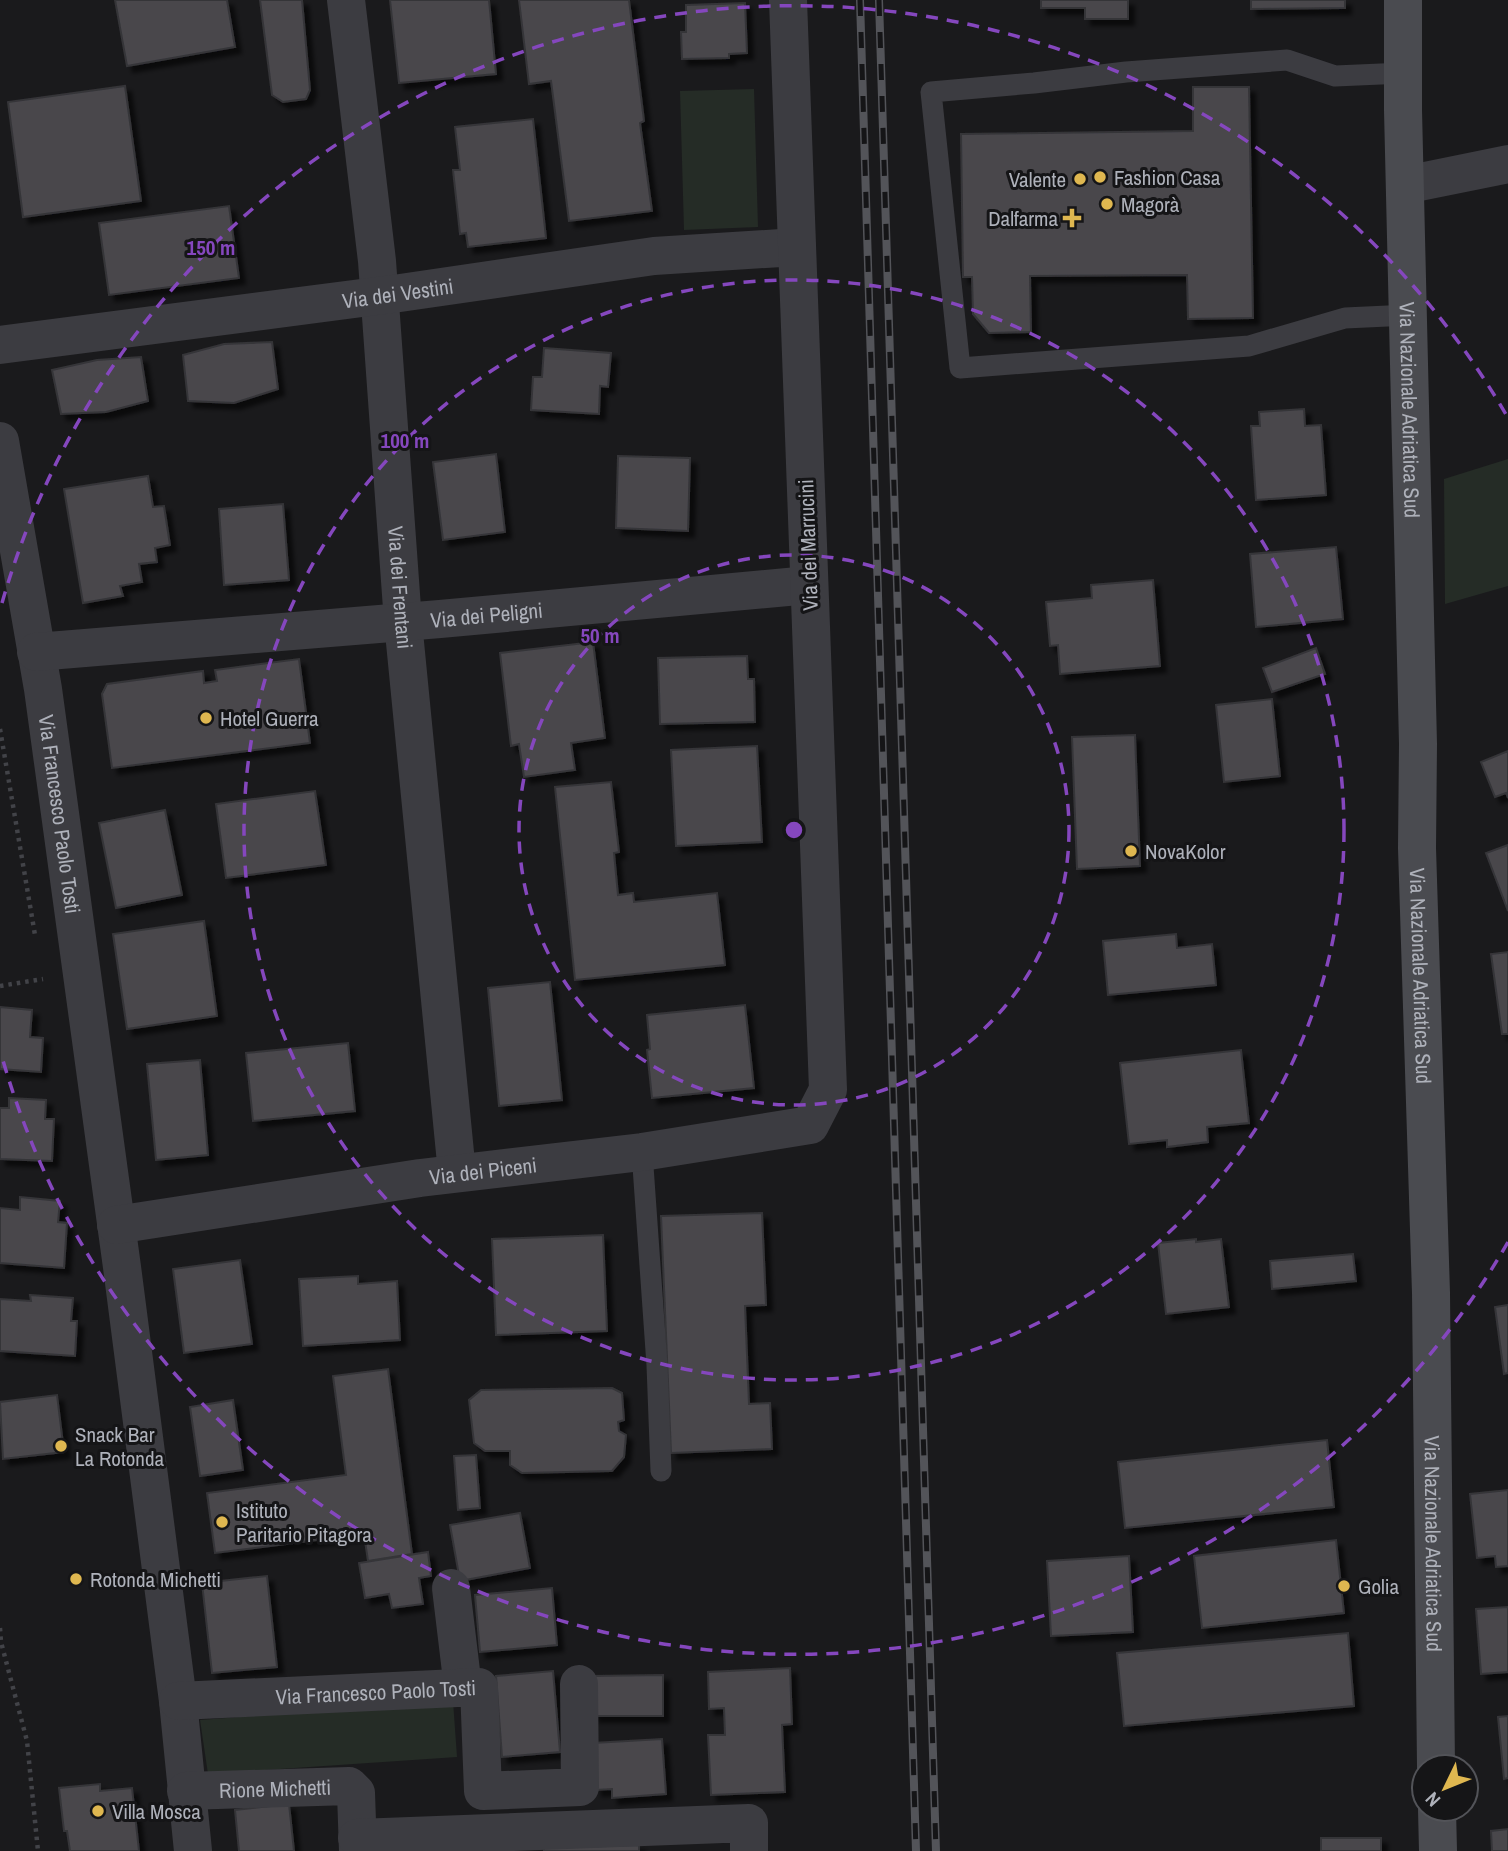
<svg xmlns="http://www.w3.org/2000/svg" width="1508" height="1851" font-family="'Archivo Narrow',sans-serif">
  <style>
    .green { fill: #252c26 }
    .building { fill: #48474c; stroke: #353438; stroke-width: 2; filter: url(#shadow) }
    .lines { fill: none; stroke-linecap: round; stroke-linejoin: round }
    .path { stroke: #424348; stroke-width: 4.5; stroke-dasharray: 3.5 5; stroke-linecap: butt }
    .lane { stroke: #3c3c41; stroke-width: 21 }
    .street { stroke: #3c3c41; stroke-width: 38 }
    .secondary { stroke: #4a4b50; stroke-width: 38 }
    .rail-casing { stroke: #535459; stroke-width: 8 }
    .rail { stroke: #151517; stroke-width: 5; stroke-dasharray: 16; stroke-linecap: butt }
    .ring { fill: none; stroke: #8547be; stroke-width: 3.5; stroke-dasharray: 12 9 }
    .poi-dot { fill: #dfb750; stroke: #151517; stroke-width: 2.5 }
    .labels { text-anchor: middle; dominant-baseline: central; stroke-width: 6; stroke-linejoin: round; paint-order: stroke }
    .poi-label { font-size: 21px; fill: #aeb1ba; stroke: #151517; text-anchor: start }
    .street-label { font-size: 21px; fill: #aeb1ba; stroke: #151517 }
    .centre { fill: #8547be; stroke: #151517; stroke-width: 3.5 }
    .ring-label { font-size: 21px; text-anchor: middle; font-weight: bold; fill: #8547be; stroke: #151517; stroke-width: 6; stroke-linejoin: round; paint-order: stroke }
  </style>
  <defs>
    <filter id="shadow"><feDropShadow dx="6" dy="6" stdDeviation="2" flood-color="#0009"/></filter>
  </defs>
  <rect width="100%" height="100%" fill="#1a1a1c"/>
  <path class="green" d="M 754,89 L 758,227 L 684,230 L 680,91 Z
    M 1508,459 L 1508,586 L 1445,604 L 1444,479 Z
    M 453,1701 L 457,1757 L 208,1774 L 200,1720 Z"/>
  <path class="building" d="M 115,0 L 227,0 L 235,47 L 127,66 Z
    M 260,0 L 302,0 L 310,90 L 306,99 L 283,102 L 272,95 Z
    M 390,0 L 489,0 L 496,74 L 399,83 Z
    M 519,0 L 629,0 L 644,121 L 640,123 L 652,211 L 569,221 L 551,81 L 529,84 Z
    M 1041,0 L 1128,0 L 1128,19 L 1085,19 L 1085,8 L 1041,8 Z
    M 1251,0 L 1345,0 L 1345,8 L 1251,9 Z
    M 745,3 L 747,53 L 729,54 L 729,58 L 682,59 L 681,32 L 686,32 L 686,5 Z
    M 125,86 L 141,201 L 23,217 L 8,102 Z
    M 1193,87 L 1249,87 L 1253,318 L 1188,319 L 1187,275 L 1030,276 L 1031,332 L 989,333 L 973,314 L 972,277 L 963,277 L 961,134 L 1193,131 Z
    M 533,119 L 546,238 L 468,247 L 466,233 L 460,234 L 453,170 L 460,170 L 455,127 Z
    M 229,206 L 239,278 L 109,295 L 99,223 Z
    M 272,342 L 278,389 L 234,403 L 188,401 L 183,355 L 224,344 Z
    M 544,348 L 611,353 L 608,387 L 600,386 L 599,414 L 531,410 L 533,377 L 542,377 Z
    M 141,357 L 148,401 L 106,412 L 61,414 L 52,370 L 97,360 Z
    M 1304,409 L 1305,426 L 1321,425 L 1326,495 L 1256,500 L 1251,426 L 1260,426 L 1259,412 Z
    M 496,454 L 505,532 L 443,540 L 433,462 Z
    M 618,456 L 690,458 L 688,531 L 616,528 Z
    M 148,476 L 153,507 L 164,506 L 170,545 L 155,548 L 157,562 L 139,564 L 142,582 L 120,586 L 123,596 L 83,603 L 64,489 Z
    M 283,504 L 289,580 L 224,585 L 219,509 Z
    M 1336,547 L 1343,619 L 1256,627 L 1250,554 Z
    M 1153,580 L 1160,666 L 1060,674 L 1058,645 L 1050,646 L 1046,602 L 1092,598 L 1091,585 Z
    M 593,642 L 605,738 L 571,743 L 575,770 L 524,777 L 519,744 L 511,746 L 500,653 Z
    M 1316,648 L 1325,674 L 1272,692 L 1263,668 Z
    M 747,656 L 748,679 L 754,679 L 755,722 L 660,724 L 658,658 Z
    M 299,659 L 310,743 L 112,768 L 102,694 L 107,684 L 203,671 L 204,683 L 217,681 L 215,670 Z
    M 1272,699 L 1280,776 L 1224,782 L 1216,705 Z
    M 1135,735 L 1140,866 L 1077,869 L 1072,737 Z
    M 757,746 L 762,842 L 676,846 L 671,750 Z
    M 1508,751 L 1508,798 L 1506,793 L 1495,797 L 1481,762 Z
    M 611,782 L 619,852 L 614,853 L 618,895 L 633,893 L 634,902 L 717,893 L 725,965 L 575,980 L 555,787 Z
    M 315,791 L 326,865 L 226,878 L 216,804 Z
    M 165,810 L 182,895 L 116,908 L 99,823 Z
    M 1508,845 L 1508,911 L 1486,853 Z
    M 204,921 L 217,1016 L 127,1029 L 113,934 Z
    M 1176,934 L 1177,948 L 1212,944 L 1216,985 L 1108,995 L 1103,941 Z
    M 1508,952 L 1508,1034 L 1502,1034 L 1491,954 Z
    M 550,982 L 562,1100 L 499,1106 L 488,988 Z
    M 745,1005 L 754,1088 L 652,1098 L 647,1050 L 650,1049 L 647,1015 Z
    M 0,1007 L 32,1010 L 30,1037 L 43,1038 L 41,1072 L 0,1069 Z
    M 348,1043 L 355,1111 L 253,1121 L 246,1053 Z
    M 1241,1050 L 1249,1123 L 1207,1127 L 1208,1142 L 1167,1147 L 1167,1140 L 1129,1144 L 1120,1063 Z
    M 200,1060 L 208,1155 L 156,1160 L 147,1064 Z
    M 9,1098 L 46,1100 L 45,1119 L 54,1119 L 52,1161 L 0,1159 L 0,1108 L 9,1108 Z
    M 20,1197 L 60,1201 L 58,1222 L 67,1223 L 64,1268 L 0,1263 L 0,1208 L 20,1210 Z
    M 762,1213 L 766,1305 L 745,1306 L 749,1404 L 770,1403 L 772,1449 L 671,1453 L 661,1216 Z
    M 603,1235 L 607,1331 L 496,1335 L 492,1239 Z
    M 1196,1239 L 1196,1242 L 1221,1239 L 1229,1307 L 1166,1314 L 1158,1243 Z
    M 1353,1254 L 1356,1281 L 1272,1289 L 1270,1261 Z
    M 240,1260 L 252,1344 L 184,1353 L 173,1269 Z
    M 358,1276 L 358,1284 L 397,1281 L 400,1340 L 303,1346 L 299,1279 Z
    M 30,1295 L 73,1298 L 71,1321 L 77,1321 L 75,1356 L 0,1351 L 0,1299 L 31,1301 Z
    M 1508,1305 L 1508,1373 L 1504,1374 L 1495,1307 Z
    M 388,1369 L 412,1554 L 368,1561 L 364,1534 L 215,1553 L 207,1493 L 346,1475 L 333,1376 Z
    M 612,1388 L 622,1393 L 624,1420 L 618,1422 L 619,1431 L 626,1435 L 624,1457 L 612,1471 L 522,1473 L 510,1465 L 510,1451 L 485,1451 L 474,1443 L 469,1400 L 481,1390 Z
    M 57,1395 L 64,1452 L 3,1459 L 0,1402 Z
    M 233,1400 L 243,1470 L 200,1476 L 190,1407 Z
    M 1327,1440 L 1334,1507 L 1125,1528 L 1118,1462 Z
    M 476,1455 L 480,1508 L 458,1510 L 454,1456 Z
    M 1508,1490 L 1508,1566 L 1496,1567 L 1495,1556 L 1477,1558 L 1470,1494 Z
    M 520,1513 L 530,1568 L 460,1581 L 450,1525 Z
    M 1336,1540 L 1344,1613 L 1202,1628 L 1194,1556 Z
    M 428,1552 L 431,1576 L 419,1578 L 423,1604 L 392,1608 L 389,1594 L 365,1598 L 359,1563 Z
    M 1129,1556 L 1133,1632 L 1051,1636 L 1047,1561 Z
    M 267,1576 L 277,1667 L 212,1673 L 202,1583 Z
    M 552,1588 L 557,1645 L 480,1652 L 475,1595 Z
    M 1508,1607 L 1508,1672 L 1481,1674 L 1476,1609 Z
    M 1348,1633 L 1354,1706 L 1124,1726 L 1117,1653 Z
    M 790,1668 L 792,1724 L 782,1725 L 785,1792 L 711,1795 L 708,1735 L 725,1735 L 724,1708 L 709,1709 L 708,1672 Z
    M 553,1671 L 560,1752 L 502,1757 L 496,1676 Z
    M 663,1675 L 663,1716 L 593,1716 L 592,1676 Z
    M 1508,1716 L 1508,1778 L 1504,1779 L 1498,1717 Z
    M 662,1739 L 666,1794 L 612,1798 L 612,1789 L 596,1790 L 593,1743 Z
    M 100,1784 L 100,1791 L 132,1788 L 139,1851 L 70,1851 L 67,1831 L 64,1831 L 59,1788 Z
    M 289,1804 L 294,1851 L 239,1851 L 235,1810 Z
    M 1508,1829 L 1508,1851 L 1492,1851 L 1491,1831 Z
    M 1321,1838 L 1381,1838 L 1381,1851 L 1321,1851 Z
    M 639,1845 L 639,1851 L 544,1851 L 544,1848 Z"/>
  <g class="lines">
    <path class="path" d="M 0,729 L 35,935
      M 0,986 L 43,979
      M 0,1628 L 1,1642 L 27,1741 L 38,1851"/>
    <path class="lane" d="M 1404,73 L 1335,76 L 1287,60 L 1126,72 L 1034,83 L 931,92 L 960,368 L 1249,346 L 1345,318 L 1409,315
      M 642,1152 L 657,1365 L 661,1471"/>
    <g class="street">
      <path id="s1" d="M 346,0 L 377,261 L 403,622 L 457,1173"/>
      <path d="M 1405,185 L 1508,164"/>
      <path id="s2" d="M 0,345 L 400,293 L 654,256 L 797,247"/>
      <path id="s3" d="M 0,441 L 43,689 L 122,1267 L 178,1701 L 193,1851"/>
      <path id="s4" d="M 36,652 L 440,619 L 809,585"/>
      <path id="s5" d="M 116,1225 L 420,1178 L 642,1152 L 810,1125 L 828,1090 L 788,0"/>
      <path d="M 451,1588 L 463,1688"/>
      <path id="s6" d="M 178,1701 L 479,1687 L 483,1791 L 580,1787 L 579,1684"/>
      <path id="s7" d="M 186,1791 L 349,1786 L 356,1793 L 358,1851"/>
      <path d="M 357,1838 L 749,1823 L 749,1851"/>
    </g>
    <g class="secondary">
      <path id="s8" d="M 1403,0 L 1403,110 L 1418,744 L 1417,848 L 1431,1293 L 1436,1767"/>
      <path d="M 1437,1809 L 1438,1851"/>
    </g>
    <g class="rail-casing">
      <path id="rail" d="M 860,0 L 916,1851
        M 879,0 L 936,1851"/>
    </g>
    <use href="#rail" class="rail"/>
  </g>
  <g class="ring">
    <circle cx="794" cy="830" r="275"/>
    <circle cx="794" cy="830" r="550"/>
    <path d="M1508 1242A824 824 0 0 1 2 1057M2 603A824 824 0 0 1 1508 418"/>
  </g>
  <g class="poi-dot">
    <circle cx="1100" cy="177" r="7"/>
    <circle cx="1080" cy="179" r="7"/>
    <circle cx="1107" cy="204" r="7"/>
    <path d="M1068.5 207.5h7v7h7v7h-7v7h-7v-7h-7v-7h7z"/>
    <circle cx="206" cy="718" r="7"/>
    <circle cx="1131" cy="851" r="7"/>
    <circle cx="61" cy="1446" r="7"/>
    <circle cx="222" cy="1522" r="7"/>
    <circle cx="76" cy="1579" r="7"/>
    <circle cx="1344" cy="1586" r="7"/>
    <circle cx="98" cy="1811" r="7"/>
  </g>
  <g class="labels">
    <g class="poi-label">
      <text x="1114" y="177">Fashion Casa</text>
      <text x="1066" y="179" text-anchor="end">Valente</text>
      <text x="1121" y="204">Magorà</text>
      <text x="1058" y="218" text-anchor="end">Dalfarma</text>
      <text x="220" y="718">Hotel Guerra</text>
      <text x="1145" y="851">NovaKolor</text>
      <text x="75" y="1434">Snack Bar<tspan x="75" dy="24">La Rotonda</tspan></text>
      <text x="236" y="1510">Istituto<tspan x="236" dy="24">Paritario Pitagora</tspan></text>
      <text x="90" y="1579">Rotonda Michetti</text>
      <text x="1358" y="1586">Golia</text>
      <text x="112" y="1811">Villa Mosca</text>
    </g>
    <g class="street-label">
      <text stroke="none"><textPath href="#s2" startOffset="401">Via dei Vestini</textPath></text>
      <text stroke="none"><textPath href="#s8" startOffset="410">Via Nazionale Adriatica Sud</textPath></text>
      <text transform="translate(808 545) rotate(-92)">Via dei Marrucini</text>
      <text stroke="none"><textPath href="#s1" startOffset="590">Via dei Frentani</textPath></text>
      <text stroke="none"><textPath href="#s4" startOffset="452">Via dei Peligni</textPath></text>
      <text stroke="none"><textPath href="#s3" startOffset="378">Via Francesco Paolo Tosti</textPath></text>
      <text stroke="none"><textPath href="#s8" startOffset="976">Via Nazionale Adriatica Sud</textPath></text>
      <text stroke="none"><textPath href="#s5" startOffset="371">Via dei Piceni</textPath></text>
      <text stroke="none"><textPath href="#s8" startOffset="1544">Via Nazionale Adriatica Sud</textPath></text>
      <text stroke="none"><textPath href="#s6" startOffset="198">Via Francesco Paolo Tosti</textPath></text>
      <text stroke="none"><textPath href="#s7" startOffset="89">Rione Michetti</textPath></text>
    </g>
  </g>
  <circle cx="794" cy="830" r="10" class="centre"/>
  <g class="ring-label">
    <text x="211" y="255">150 m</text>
    <text x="405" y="448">100 m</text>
    <text x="600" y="643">50 m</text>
  </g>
  <g transform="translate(1445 1788) rotate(227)"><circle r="33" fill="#151517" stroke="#525358" stroke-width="2"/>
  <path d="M0-5L12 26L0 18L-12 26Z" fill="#dfb750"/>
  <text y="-10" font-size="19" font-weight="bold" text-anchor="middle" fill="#aeb1ba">N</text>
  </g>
</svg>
